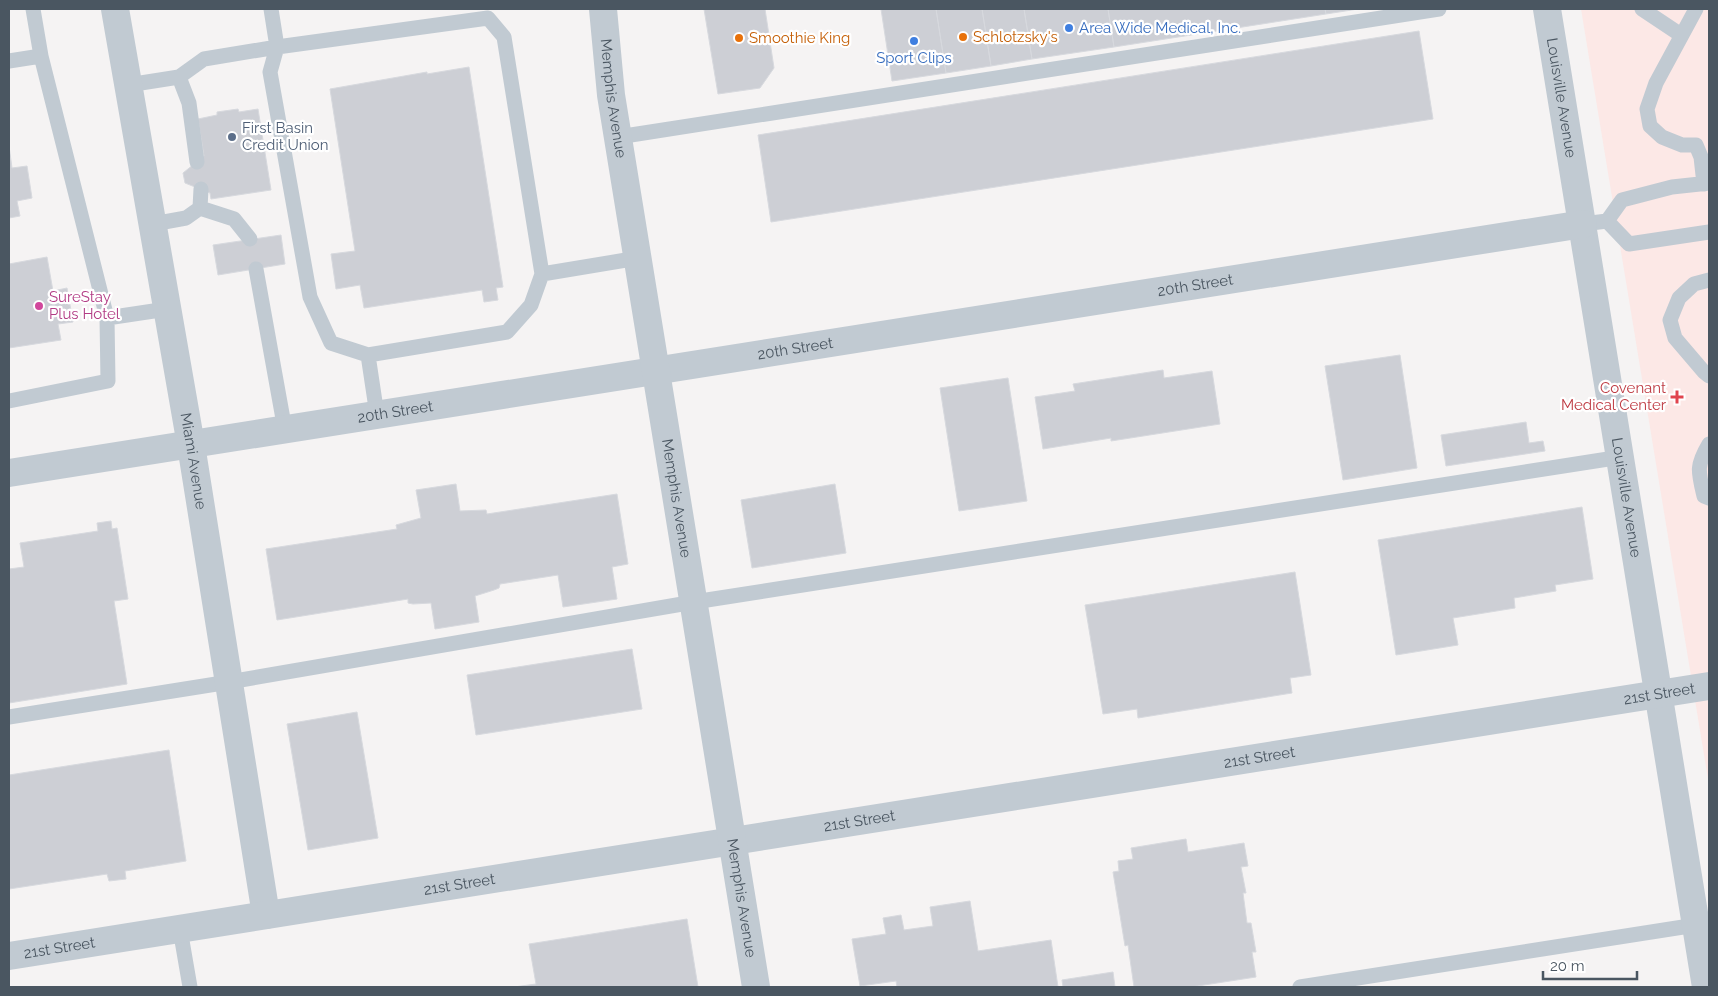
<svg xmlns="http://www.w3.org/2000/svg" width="1718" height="996" font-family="Raleway,sans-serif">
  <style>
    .medical { fill: #fce8e6 }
    .building { fill: #cdcfd5; stroke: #d7d9de }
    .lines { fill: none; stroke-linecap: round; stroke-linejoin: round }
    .service { stroke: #c1cad2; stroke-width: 15 }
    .minor { stroke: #c1cad2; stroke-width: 28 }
    .tertiary { stroke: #c1cad2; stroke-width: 28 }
    .shop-dot { fill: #3f7fe0; stroke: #fff; stroke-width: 2 }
    .food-dot { fill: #e8710a; stroke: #fff; stroke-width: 2 }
    .service-dot { fill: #5c6f8a; stroke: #fff; stroke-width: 2 }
    .hotel-dot { fill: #d1479c; stroke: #fff; stroke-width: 2 }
    .health-dot { fill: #e0444e; stroke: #fff; stroke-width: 2 }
    .labels { text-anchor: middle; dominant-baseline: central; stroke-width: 4.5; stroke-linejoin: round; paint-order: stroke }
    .shop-label { font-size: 15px; fill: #366cbe; stroke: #fff; text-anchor: start }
    .food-label { font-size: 15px; fill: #c56008; stroke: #fff; text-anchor: start }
    .street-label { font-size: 15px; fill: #4a5661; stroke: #fff }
    .service-label { font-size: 15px; fill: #4e5e75; stroke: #fff; text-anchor: start }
    .hotel-label { font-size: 15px; fill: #b23c85; stroke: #fff; text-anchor: start }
    .health-label { font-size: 15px; fill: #be3a42; stroke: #fff; text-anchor: end }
  </style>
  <rect width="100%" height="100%" fill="#f5f3f3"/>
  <path class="medical" d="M 1581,9 L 1709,9 L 1709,785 Z"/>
  <path class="building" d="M 704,9 L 765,9 L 774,68 L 760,88 L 718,94 Z
    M 881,9 L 936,9 L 946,73 L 892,81 Z
    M 936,9 L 982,9 L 991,66 L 946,73 Z
    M 982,9 L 1024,9 L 1032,59 L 991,66 Z
    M 1024,9 L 1108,9 L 1114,47 L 1032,59 Z
    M 1108,9 L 1325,9 L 1326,14 L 1114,47 Z
    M 1325,9 L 1358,9 L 1326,14 Z
    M 1419,31 L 1433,119 L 771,222 L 758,135 Z
    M 469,67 L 503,287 L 496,288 L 498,300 L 484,302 L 482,290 L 364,308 L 360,285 L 336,289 L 331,254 L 355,251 L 330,89 L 427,72 L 427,74 Z
    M 238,109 L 239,112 L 258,109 L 271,190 L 211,199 L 210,193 L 185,183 L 183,173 L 204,156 L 198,119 L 217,115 L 217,112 Z
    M 9,146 L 12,168 L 27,166 L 32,198 L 17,201 L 20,216 L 9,218 Z
    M 281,235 L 285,264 L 218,275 L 213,245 Z
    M 47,257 L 53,291 L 67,288 L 73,322 L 58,324 L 61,340 L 9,348 L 9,264 Z
    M 1400,355 L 1417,468 L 1343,480 L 1325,366 Z
    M 1163,370 L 1164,378 L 1212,371 L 1220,424 L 1111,441 L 1111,438 L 1043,449 L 1035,397 L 1075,391 L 1073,384 Z
    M 1008,378 L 1027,501 L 959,511 L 940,388 Z
    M 1526,422 L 1529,443 L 1543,441 L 1545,451 L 1446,466 L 1441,435 Z
    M 456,484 L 460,511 L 486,510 L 487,514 L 617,494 L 628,564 L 612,567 L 617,599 L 563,607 L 558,575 L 500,584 L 499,588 L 494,590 L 475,596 L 479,622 L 435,629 L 431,603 L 413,604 L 408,603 L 408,599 L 277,620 L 266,549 L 397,529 L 396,525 L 421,518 L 416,490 Z
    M 835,484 L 846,553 L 752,568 L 741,500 Z
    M 1582,507 L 1593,579 L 1555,585 L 1556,591 L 1514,598 L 1515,608 L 1453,618 L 1458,645 L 1396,655 L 1378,540 Z
    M 111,521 L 112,529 L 117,528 L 128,599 L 114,601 L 127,684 L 9,703 L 9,569 L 24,567 L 20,543 L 98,531 L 97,523 Z
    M 1295,572 L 1311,675 L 1290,678 L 1292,693 L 1138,718 L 1137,709 L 1103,714 L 1085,605 Z
    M 632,649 L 642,709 L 476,735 L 467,675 Z
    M 357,712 L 378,838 L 308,850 L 287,724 Z
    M 169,750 L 186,861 L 125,871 L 126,879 L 109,881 L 107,874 L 9,889 L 9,775 Z
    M 1186,839 L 1188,852 L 1244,843 L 1248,866 L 1241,867 L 1246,893 L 1243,893 L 1247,923 L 1251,923 L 1256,952 L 1252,952 L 1256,977 L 1191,987 L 1134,987 L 1128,945 L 1125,946 L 1113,872 L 1119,871 L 1118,861 L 1133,859 L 1131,848 Z
    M 970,901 L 978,951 L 1051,940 L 1058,987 L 897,987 L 896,981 L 860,986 L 852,939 L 886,934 L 883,918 L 901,915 L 904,930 L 933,926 L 930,907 Z
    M 687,919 L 698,987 L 514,987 L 536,984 L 529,944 Z
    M 1113,972 L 1115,987 L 1063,987 L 1062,980 Z"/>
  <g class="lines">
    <path class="service" d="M 271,9 L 277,47 L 488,18 L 504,37 L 542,274 L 638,258
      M 1642,9 L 1681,35
      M 1696,9 L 1656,83 L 1647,109 L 1650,126 L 1662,137 L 1682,145 L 1696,145 L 1701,157 L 1704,184
      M 9,61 L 41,56 L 33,9
      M 179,77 L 189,103 L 197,162
      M 128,85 L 179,77 L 204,59 L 277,47 L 270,72 L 310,297 L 331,343 L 368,355 L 507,332 L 531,305 L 542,274
      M 618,137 L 1439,9
      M 200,208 L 234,219 L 250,239
      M 1607,221 L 1629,244 L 1709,232
      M 153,224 L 186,218 L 200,208 L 201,189
      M 1583,224 L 1607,221 L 1622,200 L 1672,187 L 1709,183
      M 256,269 L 285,430
      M 1709,280 L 1694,284 L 1679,298 L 1670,320 L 1675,338 L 1704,372 L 1709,376
      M 107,318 L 167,309
      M 368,355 L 377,415
      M 9,401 L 108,381 L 107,318 L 41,56
      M 1709,444 C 1696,466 1698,471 1704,496 L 1709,498
      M 9,717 L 229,682 L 694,602 L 1621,457
      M 180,929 L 190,987
      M 1300,987 L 1696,925"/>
    <g class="minor">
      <path id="s1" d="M 115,9 L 191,445 L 266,915"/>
      <path id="s2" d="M 1547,9 L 1706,987"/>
      <path id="s3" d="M 9,473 L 1583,224"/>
      <path id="s4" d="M 9,956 L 1709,686"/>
    </g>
    <path class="tertiary" id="s5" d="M 603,9 L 611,95 L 756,987"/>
  </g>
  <g class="shop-dot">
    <circle cx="1069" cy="28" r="5"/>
    <circle cx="914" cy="41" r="5"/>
  </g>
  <g class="food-dot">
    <circle cx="963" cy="37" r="5"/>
    <circle cx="739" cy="38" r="5"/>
  </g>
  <circle class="service-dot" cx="232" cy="137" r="5"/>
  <circle class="hotel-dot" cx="39" cy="306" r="5"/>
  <path class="health-dot" d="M1674.5 389.5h5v5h5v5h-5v5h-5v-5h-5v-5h5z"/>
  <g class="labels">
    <g class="shop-label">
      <text x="1079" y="28">Area Wide Medical, Inc.</text>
      <text x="914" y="58" text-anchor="middle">Sport Clips</text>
    </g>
    <g class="food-label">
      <text x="973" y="37">Schlotzsky's</text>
      <text x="749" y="38">Smoothie King</text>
    </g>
    <g class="street-label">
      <text stroke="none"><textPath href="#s5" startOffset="90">Memphis Avenue</textPath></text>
      <text stroke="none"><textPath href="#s2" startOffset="90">Louisville Avenue</textPath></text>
      <text stroke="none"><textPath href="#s3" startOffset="1201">20th Street</textPath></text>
      <text stroke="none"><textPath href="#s3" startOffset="796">20th Street</textPath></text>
      <text stroke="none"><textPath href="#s3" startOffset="391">20th Street</textPath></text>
      <text stroke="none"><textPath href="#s1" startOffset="459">Miami Avenue</textPath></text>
      <text stroke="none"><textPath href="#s5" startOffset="495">Memphis Avenue</textPath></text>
      <text stroke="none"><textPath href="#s2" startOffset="495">Louisville Avenue</textPath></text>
      <text stroke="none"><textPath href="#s4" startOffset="1671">21st Street</textPath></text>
      <text stroke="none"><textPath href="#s4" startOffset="1266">21st Street</textPath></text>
      <text stroke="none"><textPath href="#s4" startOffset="861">21st Street</textPath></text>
      <text stroke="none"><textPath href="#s4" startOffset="456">21st Street</textPath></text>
      <text stroke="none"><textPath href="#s5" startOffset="900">Memphis Avenue</textPath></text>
      <text stroke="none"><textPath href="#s4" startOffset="51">21st Street</textPath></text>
    </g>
    <g class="service-label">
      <text x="242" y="128">First Basin<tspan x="242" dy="17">Credit Union</tspan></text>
    </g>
    <g class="hotel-label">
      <text x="49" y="297">SureStay<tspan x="49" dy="17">Plus Hotel</tspan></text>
    </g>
    <g class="health-label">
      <text x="1666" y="388">Covenant<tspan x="1666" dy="17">Medical Center</tspan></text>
    </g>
  </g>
  <rect width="1718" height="996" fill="none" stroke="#4a5661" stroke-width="20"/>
  <path d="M1543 971v8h94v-8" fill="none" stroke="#4a5661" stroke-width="2.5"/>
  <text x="1550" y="971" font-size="15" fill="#4a5661" stroke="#ffffff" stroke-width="4" paint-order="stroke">20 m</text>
</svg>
